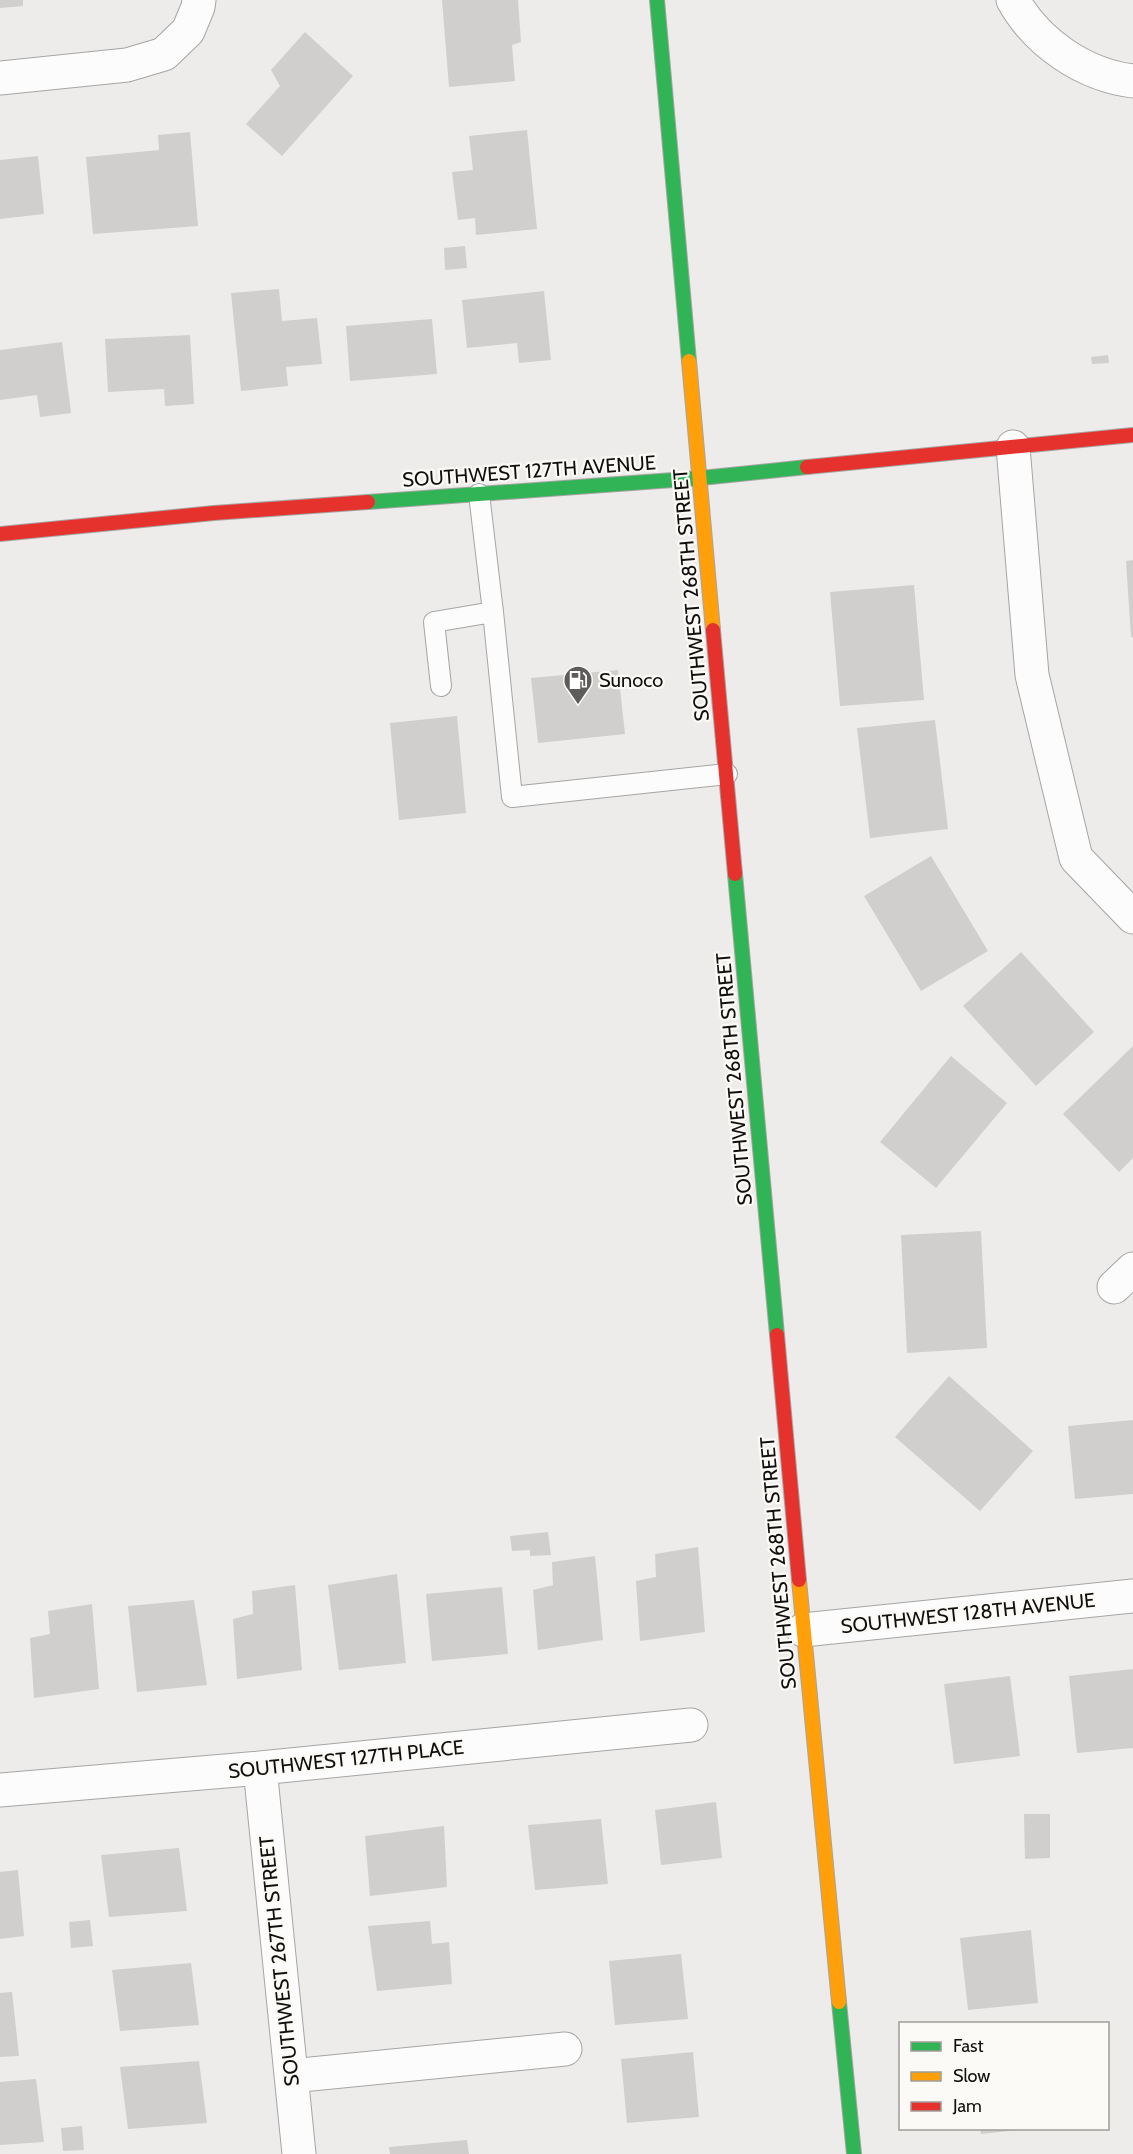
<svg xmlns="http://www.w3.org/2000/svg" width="1133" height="2154" font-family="Cabin,sans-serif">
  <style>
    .building { fill: #d0cfce }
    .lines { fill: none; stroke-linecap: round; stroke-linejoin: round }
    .lane-casing { stroke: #a6a5a4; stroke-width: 22 }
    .street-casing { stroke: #a6a5a4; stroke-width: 35 }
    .fast-casing { stroke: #a6a5a4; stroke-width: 16 }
    .slow-casing { stroke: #a6a5a4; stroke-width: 16 }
    .jam-casing { stroke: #a6a5a4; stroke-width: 16 }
    .lane { stroke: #fcfcfc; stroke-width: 20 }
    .street { stroke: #fcfcfc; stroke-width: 33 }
    .fast { stroke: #30b455; stroke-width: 14 }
    .slow { stroke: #ff9f0a; stroke-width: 14 }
    .jam { stroke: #e5322d; stroke-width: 14 }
    .labels { text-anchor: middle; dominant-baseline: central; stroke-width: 4.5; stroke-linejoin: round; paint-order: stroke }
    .street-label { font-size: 20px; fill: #100f0e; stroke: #fcfaf6 }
    .poi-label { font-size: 20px; fill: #100f0e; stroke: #fcfaf6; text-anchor: start }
  </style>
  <rect width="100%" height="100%" fill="#eeecea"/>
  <path class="building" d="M 0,0 L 23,0 L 23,6 L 0,8 Z
    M 442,0 L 518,0 L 521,42 L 512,45 L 515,81 L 449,87 Z
    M 305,32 L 353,76 L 282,156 L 246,124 L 280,86 L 271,70 Z
    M 527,130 L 537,229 L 476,235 L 475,218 L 458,220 L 452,172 L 473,170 L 469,136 Z
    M 190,132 L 198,226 L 93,234 L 86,157 L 159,150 L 158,135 Z
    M 38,156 L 44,214 L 0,219 L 0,160 Z
    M 465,246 L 467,268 L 445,270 L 444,248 Z
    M 279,289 L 282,321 L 317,318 L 322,364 L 286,367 L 288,386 L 241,391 L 231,293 Z
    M 544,291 L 551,360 L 519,363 L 517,343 L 467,348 L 462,300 Z
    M 432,319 L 437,374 L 350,381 L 346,326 Z
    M 190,335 L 194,404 L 165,406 L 164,389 L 108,392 L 105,339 Z
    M 62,342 L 71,413 L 40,417 L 37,395 L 0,400 L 0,350 Z
    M 1108,355 L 1109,363 L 1092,364 L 1091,357 Z
    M 1133,560 L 1133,637 L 1131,637 L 1126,561 Z
    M 914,585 L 924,700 L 840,706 L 830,592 Z
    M 618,670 L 625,734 L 538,743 L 531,678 Z
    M 457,716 L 466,813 L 399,820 L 390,723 Z
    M 935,720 L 948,829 L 870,838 L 857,728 Z
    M 931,856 L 988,951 L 921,991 L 864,896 Z
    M 1021,952 L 1094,1032 L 1036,1086 L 963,1006 Z
    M 1133,1046 L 1133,1158 L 1119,1172 L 1063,1114 Z
    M 951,1056 L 1007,1103 L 936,1188 L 880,1142 Z
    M 981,1231 L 987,1348 L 907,1353 L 901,1235 Z
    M 949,1376 L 1033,1451 L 980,1511 L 895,1437 Z
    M 1133,1420 L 1133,1494 L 1075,1499 L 1068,1426 Z
    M 548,1532 L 551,1555 L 530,1556 L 530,1550 L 512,1551 L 510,1536 Z
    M 698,1547 L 705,1632 L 640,1641 L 636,1581 L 656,1577 L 655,1554 Z
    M 595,1556 L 603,1640 L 538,1650 L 533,1590 L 553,1585 L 552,1562 Z
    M 397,1574 L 406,1663 L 339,1670 L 328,1585 Z
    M 295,1585 L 302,1670 L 237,1679 L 233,1619 L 253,1614 L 252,1591 Z
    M 502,1587 L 508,1654 L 432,1661 L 426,1594 Z
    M 194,1600 L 207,1685 L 137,1692 L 128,1606 Z
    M 92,1604 L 99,1689 L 34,1698 L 30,1638 L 50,1634 L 48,1611 Z
    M 1133,1669 L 1133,1748 L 1077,1753 L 1069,1676 Z
    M 1010,1676 L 1020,1756 L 954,1764 L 944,1684 Z
    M 716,1802 L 722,1858 L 661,1865 L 655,1810 Z
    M 1024,1814 L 1050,1814 L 1050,1858 L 1025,1859 Z
    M 601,1819 L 608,1884 L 535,1890 L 528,1825 Z
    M 444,1826 L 447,1887 L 370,1896 L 365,1836 Z
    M 179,1848 L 187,1911 L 109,1917 L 101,1855 Z
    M 18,1870 L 24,1936 L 0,1939 L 0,1872 Z
    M 90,1920 L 93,1946 L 71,1948 L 69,1922 Z
    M 430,1921 L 432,1944 L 449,1942 L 452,1984 L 377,1991 L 368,1926 Z
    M 1031,1930 L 1038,2003 L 968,2010 L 960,1938 Z
    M 681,1954 L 688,2019 L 615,2025 L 609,1961 Z
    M 191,1963 L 199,2025 L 120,2031 L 112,1970 Z
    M 12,1992 L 19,2056 L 0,2057 L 0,1993 Z
    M 693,2052 L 699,2117 L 627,2123 L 621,2059 Z
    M 199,2061 L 207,2123 L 128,2129 L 120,2067 Z
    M 36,2079 L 44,2142 L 0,2145 L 0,2082 Z
    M 82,2126 L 84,2150 L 63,2151 L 61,2128 Z
    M 980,2128 L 1018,2128 L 1018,2130 L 981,2134 Z
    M 467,2140 L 469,2154 L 390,2154 L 389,2147 Z"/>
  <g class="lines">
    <g class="lane-casing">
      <path id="lane" d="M 479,494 L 493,612 L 512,797 L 727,774
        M 441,686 L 434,622 L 493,612"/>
    </g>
    <g class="street-casing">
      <path id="street" d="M 1013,0 C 1037,43 1084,75 1133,81
        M 0,78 L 127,65 L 164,54 L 188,31 L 198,7 L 199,0
        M 1013,447 L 1032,675 L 1076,858 L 1133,917
        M 1114,1287 L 1133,1269
        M 803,1630 L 1133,1596
        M 260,1768 L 299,2154
        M 0,1790 L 260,1768 L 691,1725
        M 291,2076 L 565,2049"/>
    </g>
    <g class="fast-casing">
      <path id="fast" d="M 657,0 L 689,361
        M 368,502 L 701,478 L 807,467
        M 735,874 L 777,1335
        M 839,2002 L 854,2154"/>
    </g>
    <g class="slow-casing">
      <path id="slow" d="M 689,361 L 713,630
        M 799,1580 L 839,2002"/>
    </g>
    <g class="jam-casing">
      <path id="jam" d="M 807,467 L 1133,435
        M 0,534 L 214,513 L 368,502
        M 713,630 L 735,874
        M 777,1335 L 799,1580"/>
    </g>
    <use href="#lane" class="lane"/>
    <use href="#street" class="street"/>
    <use href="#fast" class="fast"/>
    <use href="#slow" class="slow"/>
    <use href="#jam" class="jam"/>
  </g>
  <defs>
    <g id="fuel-pin" transform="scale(1.5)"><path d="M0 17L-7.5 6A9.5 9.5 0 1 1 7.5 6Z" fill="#5e5c5b" stroke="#fcfaf6"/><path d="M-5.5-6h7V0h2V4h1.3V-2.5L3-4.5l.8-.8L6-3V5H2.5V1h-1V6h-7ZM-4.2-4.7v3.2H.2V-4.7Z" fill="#fff"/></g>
  </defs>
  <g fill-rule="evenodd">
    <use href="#fuel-pin" x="578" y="680"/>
  </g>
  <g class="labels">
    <g class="street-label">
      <text transform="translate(529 471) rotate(-4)">SOUTHWEST 127TH AVENUE</text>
      <text transform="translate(691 595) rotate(-95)">SOUTHWEST 268TH STREET</text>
      <text transform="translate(734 1079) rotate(-95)">SOUTHWEST 268TH STREET</text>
      <text transform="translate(778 1563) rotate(-95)">SOUTHWEST 268TH STREET</text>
      <text transform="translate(968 1613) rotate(-6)">SOUTHWEST 128TH AVENUE</text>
      <text transform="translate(346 1759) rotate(-6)">SOUTHWEST 127TH PLACE</text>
      <text transform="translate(279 1961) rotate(-96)">SOUTHWEST 267TH STREET</text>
    </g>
    <g class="poi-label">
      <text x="599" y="680">Sunoco</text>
    </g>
  </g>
  <rect x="899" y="2022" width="210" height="108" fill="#fcfaf6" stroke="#9e9c99" stroke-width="1.5"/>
  <rect x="911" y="2042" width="30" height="9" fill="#30b455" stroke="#9e9c99" stroke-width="1.5"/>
  <text x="953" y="2052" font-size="18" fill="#100f0e">Fast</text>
  <rect x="911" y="2072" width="30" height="9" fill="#ff9f0a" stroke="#9e9c99" stroke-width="1.5"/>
  <text x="953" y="2082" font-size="18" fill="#100f0e">Slow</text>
  <rect x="911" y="2102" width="30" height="9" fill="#e5322d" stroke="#9e9c99" stroke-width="1.5"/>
  <text x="953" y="2112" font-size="18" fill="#100f0e">Jam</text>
</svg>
